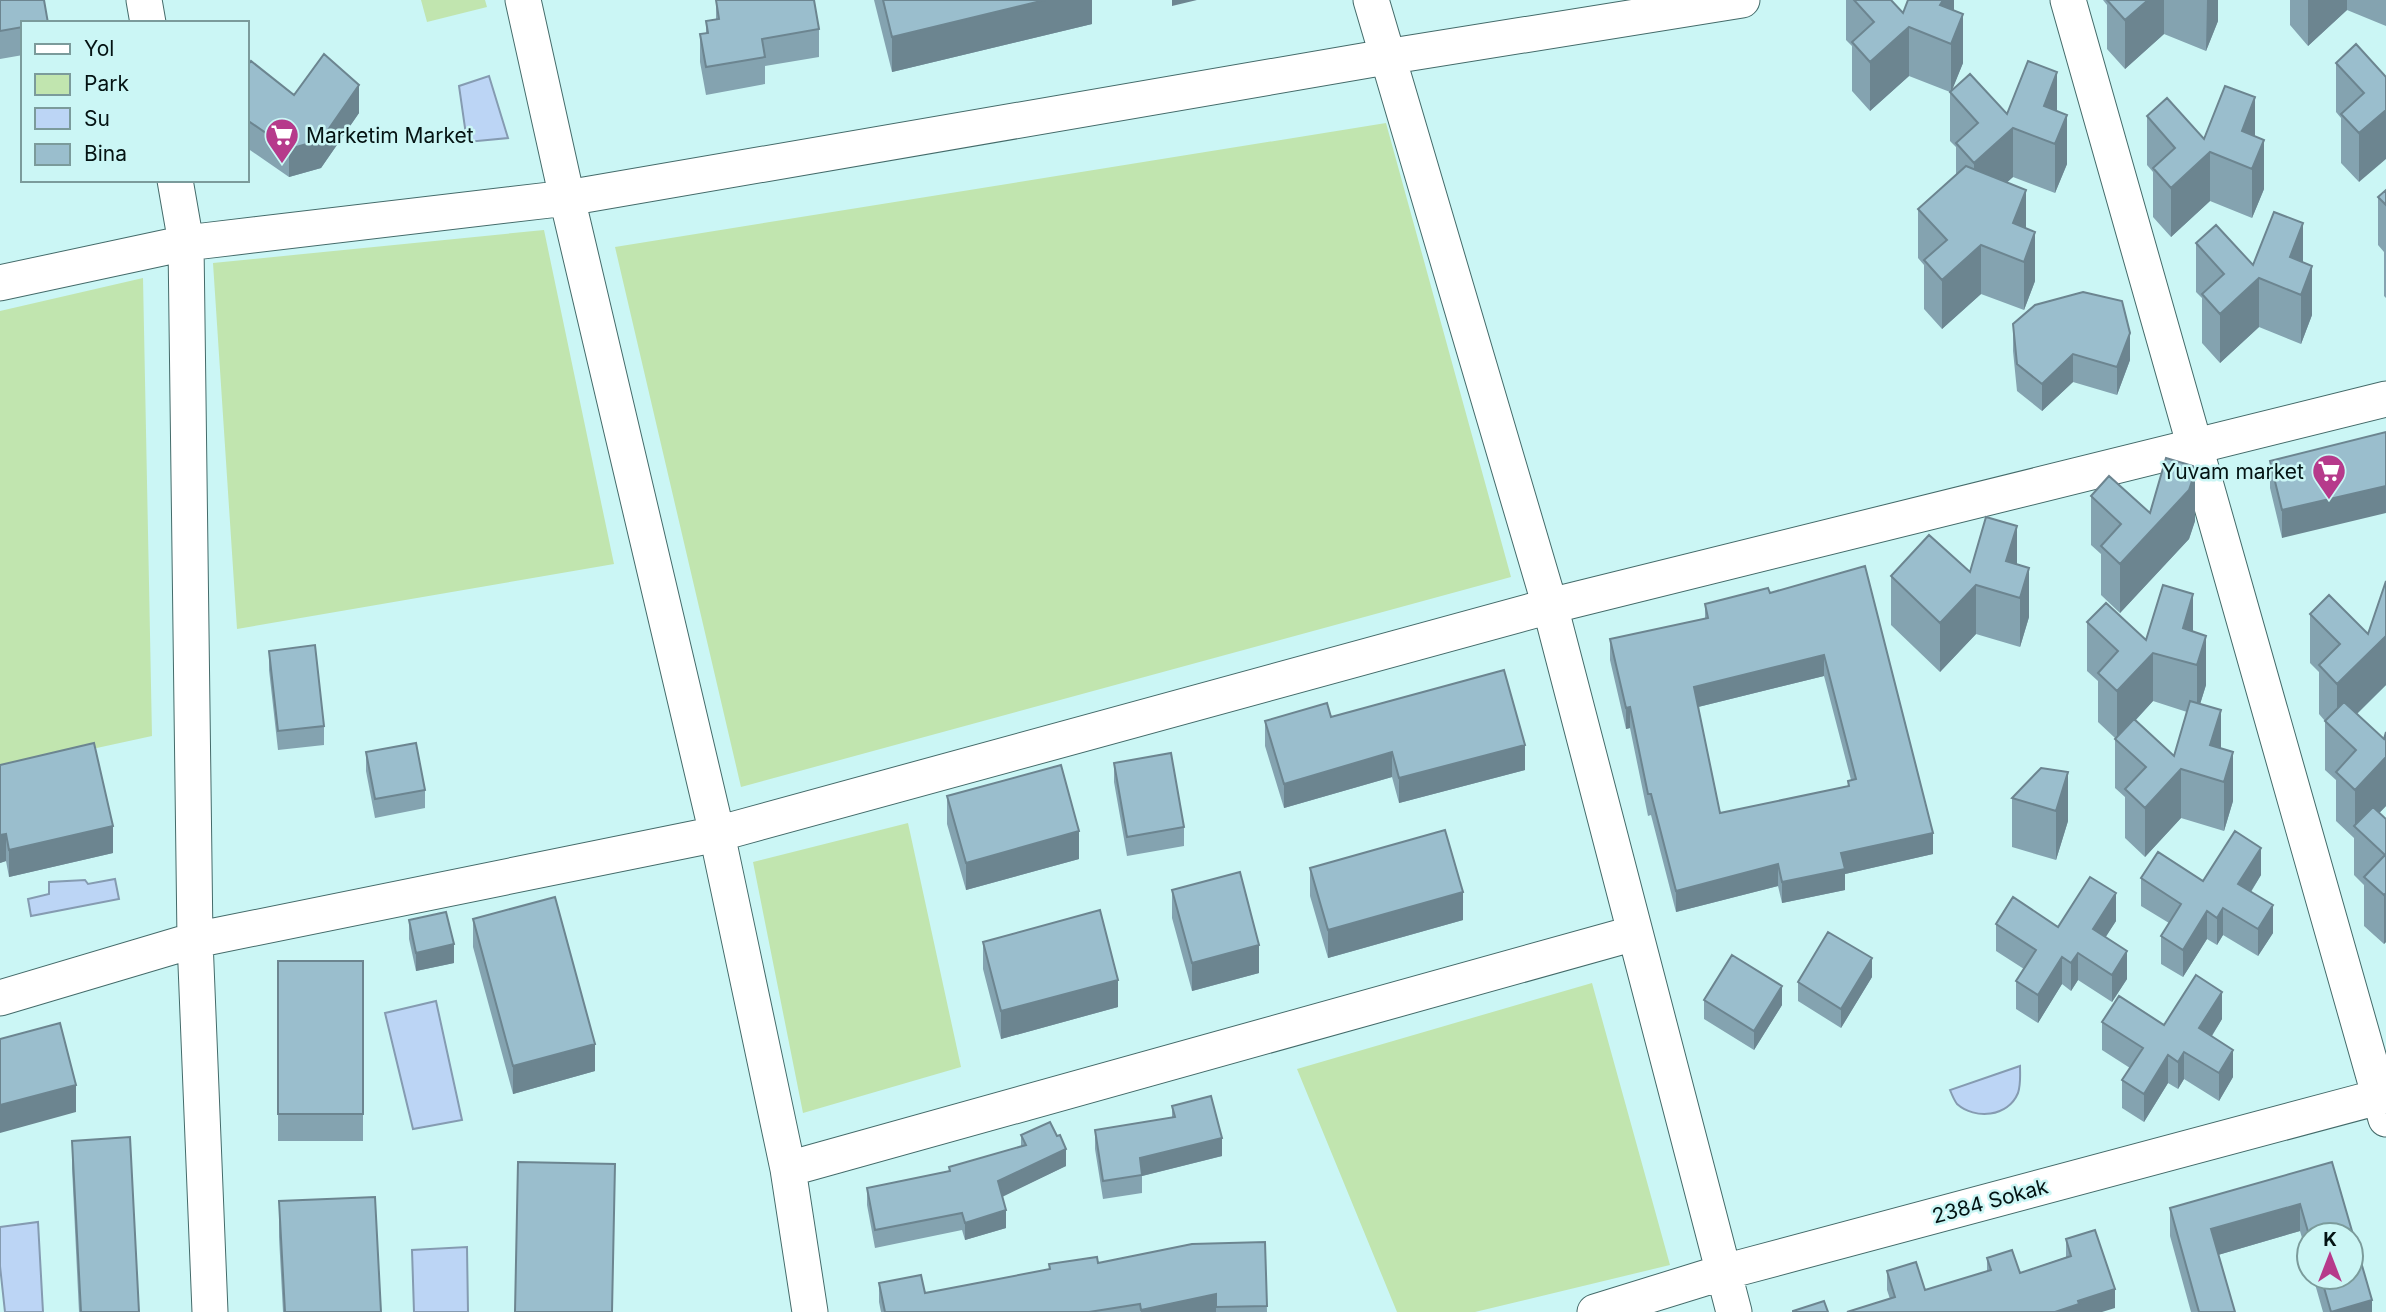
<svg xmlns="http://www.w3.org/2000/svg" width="2386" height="1312" font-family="Inter,sans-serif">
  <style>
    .green { fill: #c1e5af }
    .water { fill: #bcd5f5; stroke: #859bb1; stroke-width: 2 }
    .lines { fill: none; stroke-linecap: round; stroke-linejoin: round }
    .street-casing { stroke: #446b6a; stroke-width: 37 }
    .street { stroke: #fff; stroke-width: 35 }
    .wall { fill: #84a3b0; fill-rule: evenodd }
    .shaded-wall { fill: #6c8590 }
    .building { fill: #9abecd; stroke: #6c8590; stroke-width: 2; fill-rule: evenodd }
    .labels { text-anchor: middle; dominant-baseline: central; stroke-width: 5; stroke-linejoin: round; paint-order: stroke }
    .poi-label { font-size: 21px; fill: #041313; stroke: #cbf6f5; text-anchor: start }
    .street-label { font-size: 21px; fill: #041313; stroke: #cbf6f5 }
  </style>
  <rect width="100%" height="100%" fill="#cbf6f5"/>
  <path class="green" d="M 421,0 L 485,0 L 487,7 L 427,22 Z
    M 1386,123 L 1511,577 L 741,787 L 615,247 Z
    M 544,230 L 614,564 L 237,629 L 213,263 Z
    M 143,278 L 152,736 L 0,769 L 0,311 Z
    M 908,823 L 961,1067 L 803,1113 L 753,862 Z
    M 1592,983 L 1670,1265 L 1475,1312 L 1397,1312 L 1297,1069 Z"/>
  <path class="water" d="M 489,76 L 508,138 L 467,142 L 459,86 Z
    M 115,879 L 119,899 L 31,916 L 28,899 L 49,894 L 49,882 L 85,880 L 88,884 Z
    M 436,1001 L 462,1120 L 413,1129 L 385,1013 Z
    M 2020,1066 C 2020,1075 2021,1084 2018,1093 C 2008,1117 1975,1120 1957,1104 C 1954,1100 1952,1095 1950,1090 Z
    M 38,1222 L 43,1312 L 5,1312 L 0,1266 L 0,1227 Z
    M 467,1247 L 468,1312 L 414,1312 L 412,1250 Z"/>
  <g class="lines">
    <g class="street-casing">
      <path id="street" d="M 144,0 L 148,23
        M 523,0 L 567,198 L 717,834 L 788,1169 L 810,1312
        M 1371,0 L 1550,606 L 1734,1312
        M 2068,0 L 2386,1119
        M 175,180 L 186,243 L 195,940 L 210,1312
        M 0,283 L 186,243 L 567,198 L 1386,57 L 1742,0
        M 0,998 L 195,940 L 717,834 L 1550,606 L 2386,399
        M 788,1169 L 1635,933
        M 1595,1312 L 1724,1272 L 2386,1095"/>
    </g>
    <use href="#street" class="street"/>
  </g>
  <path class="wall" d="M 0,0 L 23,23 L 23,55 L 0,59 Z
    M 716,0 L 819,29 L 819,57 L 765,66 L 765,84 L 706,95 L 700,62 L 700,34 L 706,33 L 706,21 L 716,19 Z
    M 874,0 L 1092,0 L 1092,24 L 892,72 Z
    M 1846,0 L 1891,0 L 1903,13 L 1954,0 L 1954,11 L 1963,63 L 1952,89 L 2007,114 L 2057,112 L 2067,164 L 2055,193 L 2013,177 L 2007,182 L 2026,229 L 2035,281 L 2024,310 L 1981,294 L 1942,329 L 1924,309 L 1924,265 L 1918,258 L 1918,209 L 1956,175 L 1956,147 L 1950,141 L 1950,92 L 1909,76 L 1870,111 L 1852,91 L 1852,46 L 1846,40 Z
    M 2103,0 L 2218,0 L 2218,21 L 2206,51 L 2164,34 L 2125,69 L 2107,49 L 2107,5 Z
    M 2290,0 L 2386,0 L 2386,26 L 2347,10 L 2308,46 L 2290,25 Z
    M 2336,63 L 2386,77 L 2359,182 L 2341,163 L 2341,118 L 2336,112 Z
    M 247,66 L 294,95 L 359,113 L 321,168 L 289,177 L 247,148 Z
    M 2147,116 L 2204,139 L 2255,136 L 2264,189 L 2252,218 L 2210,201 L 2171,237 L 2153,217 L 2153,172 L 2147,165 Z
    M 2386,190 L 2386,298 L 2384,296 L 2384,252 L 2378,245 L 2378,197 Z
    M 2196,243 L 2253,265 L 2303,262 L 2312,315 L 2301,344 L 2259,327 L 2220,363 L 2202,343 L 2202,298 L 2196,292 Z
    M 2013,324 L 2130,360 L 2117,395 L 2073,382 L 2042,411 L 2017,391 L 2013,351 Z
    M 2386,432 L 2282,538 L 2270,488 L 2270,461 Z
    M 2091,496 L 2150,513 L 2195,521 L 2189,539 L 2120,613 L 2101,595 L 2101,554 L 2091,545 Z
    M 2017,564 L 2029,617 L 2020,647 L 1976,634 L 1940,672 L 1891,625 L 1891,576 L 1970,572 Z
    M 1865,566 L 1933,854 L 1845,874 L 1845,890 L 1782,903 L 1778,886 L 1676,912 L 1651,815 L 1648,816 L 1630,728 L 1626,729 L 1610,660 L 1610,639 L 1705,619 L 1705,604 L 1770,593 ZM 1824,676 L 1851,780 L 1848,781 L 1848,786 L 1720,813 L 1698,707 Z
    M 2386,581 L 2386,685 L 2357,714 L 2384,739 L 2386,732 L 2386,806 L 2379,813 L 2386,819 L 2386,942 L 2384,944 L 2364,926 L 2364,885 L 2354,875 L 2354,838 L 2336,821 L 2336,780 L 2325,770 L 2325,721 L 2319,714 L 2319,672 L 2310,663 L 2310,614 L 2368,634 Z
    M 2087,622 L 2146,640 L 2193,632 L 2206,685 L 2200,704 L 2221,748 L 2233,801 L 2224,831 L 2181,818 L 2145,857 L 2125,838 L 2125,797 L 2115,788 L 2115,738 L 2098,722 L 2098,681 L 2087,671 ZM 2153,701 L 2187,712 L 2174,756 L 2135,721 Z
    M 269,651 L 324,726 L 324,745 L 278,750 L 269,670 Z
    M 1331,717 L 1525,770 L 1399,803 L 1392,777 L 1284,808 L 1265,746 L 1265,721 Z
    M 366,752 L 425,790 L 425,808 L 375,818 L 366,771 Z
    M 1114,763 L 1184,827 L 1184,846 L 1127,856 L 1114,782 Z
    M 0,765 L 113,853 L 9,877 L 6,861 L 0,863 Z
    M 2041,768 L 2068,821 L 2056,860 L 2012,847 L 2012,798 Z
    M 947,796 L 1079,859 L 966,890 L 947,824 Z
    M 1310,868 L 1463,920 L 1328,958 L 1310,896 Z
    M 2261,875 L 2251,892 L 2273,933 L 2258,956 L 2223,935 L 2217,945 L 2207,939 L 2183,977 L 2161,964 L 2161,936 L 2169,923 L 2141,906 L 2141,878 L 2203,881 Z
    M 1172,890 L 1259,973 L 1192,991 L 1172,918 Z
    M 473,919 L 595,1071 L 513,1094 L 473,947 Z
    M 409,920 L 454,963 L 416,971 L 409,939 Z
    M 2116,921 L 2105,937 L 2127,979 L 2112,1002 L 2078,980 L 2071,991 L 2062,984 L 2038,1023 L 2016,1009 L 2016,981 L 2024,969 L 1996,951 L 1996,924 L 2058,927 Z
    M 983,942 L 1118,1007 L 1001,1039 L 983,969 Z
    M 278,961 L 363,961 L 363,1141 L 278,1141 Z
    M 1872,977 L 1841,1028 L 1798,1001 L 1798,982 Z
    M 1704,1000 L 1782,1005 L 1754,1050 L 1704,1019 Z
    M 2222,1019 L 2212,1036 L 2233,1077 L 2219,1101 L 2184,1079 L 2178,1089 L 2168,1083 L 2144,1122 L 2122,1108 L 2122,1080 L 2130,1068 L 2102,1050 L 2102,1022 L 2164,1025 Z
    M 1172,1106 L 1222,1156 L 1142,1176 L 1142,1193 L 1103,1199 L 1095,1149 L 1095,1130 L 1172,1118 Z
    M 1021,1135 L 1066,1166 L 1002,1196 L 1006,1228 L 965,1240 L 962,1230 L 875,1248 L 867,1205 L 867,1188 L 949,1171 L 949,1167 L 1021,1146 Z
    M 72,1141 L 139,1312 L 79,1312 L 72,1168 Z
    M 2332,1162 L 2372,1312 L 2323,1312 L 2313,1277 L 2351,1277 L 2309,1235 L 2309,1262 L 2300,1231 L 2218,1255 L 2235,1312 L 2191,1312 L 2170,1236 L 2170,1208 Z
    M 279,1201 L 381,1312 L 283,1312 L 279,1237 Z
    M 2066,1239 L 2115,1308 L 1890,1299 L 1887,1290 L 1887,1271 L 1925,1290 L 1987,1271 L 1987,1258 L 2020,1273 L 2066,1257 Z
    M 1265,1242 L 1267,1312 L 881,1312 L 879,1302 L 879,1283 L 925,1293 L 1049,1269 L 1049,1264 L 1098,1263 Z"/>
  <path class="shaded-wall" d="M 1045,0 L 1092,0 L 1092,24 L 892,72 L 892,37 Z
    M 1172,0 L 1197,0 L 1172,6 Z
    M 1943,0 L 1954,0 L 1954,20 L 1940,5 Z
    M 2148,0 L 2164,0 L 2164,34 L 2125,69 L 2125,20 Z
    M 2207,0 L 2218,0 L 2218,21 L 2206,51 Z
    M 2308,0 L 2347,0 L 2347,10 L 2308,46 Z
    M 1963,14 L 1963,63 L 1951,93 L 1951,44 Z
    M 1909,27 L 1909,76 L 1870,111 L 1870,62 Z
    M 2057,72 L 2057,121 L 2044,106 Z
    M 359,85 L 359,113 L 321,168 L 289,177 L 289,149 Z
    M 2255,97 L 2255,146 L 2242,131 Z
    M 2386,110 L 2386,159 L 2359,182 L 2359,133 Z
    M 2067,115 L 2067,164 L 2055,193 L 2055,144 Z
    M 2013,128 L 2013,177 L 1974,212 L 1974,163 Z
    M 2264,140 L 2264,189 L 2252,218 L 2252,169 Z
    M 2210,152 L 2210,201 L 2171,237 L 2171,188 Z
    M 2026,190 L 2026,239 L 2013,223 Z
    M 2303,223 L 2303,272 L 2290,257 Z
    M 2035,232 L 2035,281 L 2024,310 L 2024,262 Z
    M 1981,245 L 1981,294 L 1942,329 L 1942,280 Z
    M 2312,266 L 2312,315 L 2301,344 L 2301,295 Z
    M 2259,278 L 2259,327 L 2220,363 L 2220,314 Z
    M 2130,333 L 2130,360 L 2117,395 L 2117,367 Z
    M 2073,354 L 2073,382 L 2042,411 L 2042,384 Z
    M 2195,472 L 2195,521 L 2189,539 L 2120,613 L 2120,564 Z
    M 2386,486 L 2386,513 L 2282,538 L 2282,510 Z
    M 2017,526 L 2017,575 L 2006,561 Z
    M 2029,568 L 2029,617 L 2020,647 L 2020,598 Z
    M 1976,585 L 1976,634 L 1940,672 L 1940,623 Z
    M 2193,594 L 2193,643 L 2183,628 Z
    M 2206,636 L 2206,685 L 2197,714 L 2197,665 Z
    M 2386,636 L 2386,685 L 2337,733 L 2337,684 Z
    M 2153,653 L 2153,701 L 2117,740 L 2117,691 Z
    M 1824,655 L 1824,676 L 1694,708 L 1694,687 Z
    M 1630,707 L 1630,728 L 1626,729 L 1626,708 Z
    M 2221,710 L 2221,759 L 2210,745 Z
    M 1525,745 L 1525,770 L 1399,803 L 1399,778 Z
    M 1392,752 L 1392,777 L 1284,808 L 1284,784 Z
    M 2233,752 L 2233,801 L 2224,831 L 2224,782 Z
    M 2386,757 L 2386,806 L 2361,832 L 2355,827 L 2355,790 Z
    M 2181,769 L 2181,818 L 2145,857 L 2145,808 Z
    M 2068,772 L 2068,821 L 2056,860 L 2056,811 Z
    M 113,826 L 113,853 L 9,877 L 9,850 Z
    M 1079,831 L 1079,859 L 966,890 L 966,863 Z
    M 1933,833 L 1933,854 L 1845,874 L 1845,890 L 1782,903 L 1782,882 L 1841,853 Z
    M 6,834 L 6,861 L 0,863 L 0,835 Z
    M 2261,848 L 2261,875 L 2238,912 L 2238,884 Z
    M 1778,864 L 1778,886 L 1676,912 L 1676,891 Z
    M 1463,892 L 1463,920 L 1328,958 L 1328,930 Z
    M 2116,893 L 2116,921 L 2093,957 L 2093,929 Z
    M 2386,893 L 2386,942 L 2384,944 L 2384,895 Z
    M 2273,905 L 2273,933 L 2258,956 L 2258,929 Z
    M 2223,908 L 2223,935 L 2217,945 L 2217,918 Z
    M 2207,911 L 2207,939 L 2183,977 L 2183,950 Z
    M 454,944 L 454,963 L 416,971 L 416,953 Z
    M 1259,945 L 1259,973 L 1192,991 L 1192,963 Z
    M 2127,951 L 2127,979 L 2112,1002 L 2112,975 Z
    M 2078,953 L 2078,980 L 2071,991 L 2071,963 Z
    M 2062,957 L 2062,984 L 2038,1023 L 2038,995 Z
    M 1872,958 L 1872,977 L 1841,1028 L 1841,1009 Z
    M 1118,980 L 1118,1007 L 1001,1039 L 1001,1011 Z
    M 1782,986 L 1782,1005 L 1754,1050 L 1754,1031 Z
    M 2222,992 L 2222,1019 L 2199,1056 L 2199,1028 Z
    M 595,1044 L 595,1071 L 513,1094 L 513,1066 Z
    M 2233,1050 L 2233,1077 L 2219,1101 L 2219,1073 Z
    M 2184,1052 L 2184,1079 L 2178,1089 L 2178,1062 Z
    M 2168,1055 L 2168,1083 L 2144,1122 L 2144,1094 Z
    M 76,1085 L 76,1112 L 0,1133 L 0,1105 Z
    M 1222,1138 L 1222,1156 L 1142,1176 L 1140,1158 Z
    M 1066,1149 L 1066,1166 L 998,1199 L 998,1181 Z
    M 2300,1204 L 2300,1231 L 2211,1257 L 2211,1229 Z
    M 1006,1210 L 1006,1228 L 965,1240 L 965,1223 Z
    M 2115,1289 L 2115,1308 L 2102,1312 L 2055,1312 L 2078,1301 Z
    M 1216,1294 L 1216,1312 L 1141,1312 L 1141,1310 Z
    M 2372,1300 L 2372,1312 L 2331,1312 Z"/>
  <path class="building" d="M 0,0 L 44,0 L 48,23 L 23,23 L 23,27 L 0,31 Z
    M 716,0 L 814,0 L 819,29 L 762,39 L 765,57 L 706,67 L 700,34 L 708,33 L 706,21 L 719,19 Z
    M 883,0 L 1045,0 L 892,37 Z
    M 1854,0 L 1891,0 L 1903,13 L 1908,0 L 1943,0 L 1940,5 L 1963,14 L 1951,44 L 1909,27 L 1870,62 L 1852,42 L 1874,22 Z
    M 2107,0 L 2148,0 L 2125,20 Z
    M 2356,44 L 2386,77 L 2386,110 L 2359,133 L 2341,114 L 2364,93 L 2336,63 Z
    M 324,54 L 359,85 L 321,140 L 289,149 L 247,120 L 247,66 L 251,61 L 294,95 Z
    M 2028,61 L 2057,72 L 2044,106 L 2067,115 L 2055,144 L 2013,128 L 1974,163 L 1956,143 L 1978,123 L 1950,92 L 1970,74 L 2007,114 Z
    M 2225,86 L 2255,97 L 2242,131 L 2264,140 L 2252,169 L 2210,152 L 2171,188 L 2153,168 L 2175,148 L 2147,116 L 2167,98 L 2204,139 Z
    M 1966,166 L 2026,190 L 2013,223 L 2035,232 L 2024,262 L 1981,245 L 1942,280 L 1924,260 L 1947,240 L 1918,209 Z
    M 2386,190 L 2386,205 L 2378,197 Z
    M 2274,212 L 2303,223 L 2290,257 L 2312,266 L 2301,295 L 2259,278 L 2220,314 L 2202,294 L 2224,274 L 2196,243 L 2216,225 L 2253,265 Z
    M 2083,292 L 2122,301 L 2130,333 L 2117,367 L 2073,354 L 2042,384 L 2017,364 L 2013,324 L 2035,305 Z
    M 2386,432 L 2386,486 L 2282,510 L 2270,461 Z
    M 2166,458 L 2193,466 L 2195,472 L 2189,490 L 2120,564 L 2101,546 L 2121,524 L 2091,496 L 2109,476 L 2150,513 Z
    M 1986,517 L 2017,526 L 2006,561 L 2029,568 L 2020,598 L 1976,585 L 1940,623 L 1891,576 L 1929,535 L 1970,572 Z
    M 1865,566 L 1933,833 L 1841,853 L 1845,869 L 1782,882 L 1778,864 L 1676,891 L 1651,794 L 1648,794 L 1630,707 L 1626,708 L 1610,639 L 1708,618 L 1705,604 L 1768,588 L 1770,593 ZM 1824,655 L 1856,779 L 1848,781 L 1849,786 L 1720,813 L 1694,687 Z
    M 2386,581 L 2386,636 L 2337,684 L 2319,665 L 2340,644 L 2310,614 L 2329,595 L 2368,634 Z
    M 2163,585 L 2193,594 L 2183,628 L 2206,636 L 2197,665 L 2153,653 L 2117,691 L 2098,673 L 2118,651 L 2087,622 L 2106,603 L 2146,640 Z
    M 315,645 L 324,726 L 278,731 L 269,651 Z
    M 1504,670 L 1525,745 L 1399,778 L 1392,752 L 1284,784 L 1265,721 L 1327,703 L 1331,717 Z
    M 2190,701 L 2221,710 L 2210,745 L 2233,752 L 2224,782 L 2181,769 L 2145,808 L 2125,789 L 2146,767 L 2115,739 L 2134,719 L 2174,756 Z
    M 2344,702 L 2384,739 L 2386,732 L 2386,757 L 2355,790 L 2336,772 L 2356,750 L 2325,721 Z
    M 94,743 L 113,826 L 9,850 L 6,834 L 0,835 L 0,765 Z
    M 416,743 L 425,790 L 375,799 L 366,752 Z
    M 1171,753 L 1184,827 L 1127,837 L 1114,763 Z
    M 1061,765 L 1079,831 L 966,863 L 947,796 Z
    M 2041,768 L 2068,772 L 2056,811 L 2012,798 Z
    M 2373,807 L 2386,819 L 2386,893 L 2384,895 L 2364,877 L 2385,855 L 2354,826 Z
    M 1445,830 L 1463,892 L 1328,930 L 1310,868 Z
    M 2235,831 L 2261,848 L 2238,884 L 2273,905 L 2258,929 L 2223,908 L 2217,918 L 2207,911 L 2183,950 L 2161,936 L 2181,904 L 2141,878 L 2158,852 L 2203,881 Z
    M 1240,872 L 1259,945 L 1192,963 L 1172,890 Z
    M 2090,877 L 2116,893 L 2093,929 L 2127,951 L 2112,975 L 2078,953 L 2071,963 L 2062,957 L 2038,995 L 2016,981 L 2036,950 L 1996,924 L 2013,897 L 2058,927 Z
    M 555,897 L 595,1044 L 513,1066 L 473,919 Z
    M 1100,910 L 1118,980 L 1001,1011 L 983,942 Z
    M 446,912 L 454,944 L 416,953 L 409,920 Z
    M 1828,932 L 1872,958 L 1841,1009 L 1798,982 Z
    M 1732,955 L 1782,986 L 1754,1031 L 1704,1000 Z
    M 278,961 L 363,961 L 363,1114 L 278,1114 Z
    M 2196,975 L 2222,992 L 2199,1028 L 2233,1050 L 2219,1073 L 2184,1052 L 2178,1062 L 2168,1055 L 2144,1094 L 2122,1080 L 2143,1048 L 2102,1022 L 2119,996 L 2164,1025 Z
    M 60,1023 L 76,1085 L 0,1105 L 0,1039 Z
    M 1211,1096 L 1222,1138 L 1140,1158 L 1142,1175 L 1103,1181 L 1095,1130 L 1175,1117 L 1172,1106 Z
    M 1050,1122 L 1057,1136 L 1060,1135 L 1066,1149 L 998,1181 L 1006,1210 L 965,1223 L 962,1213 L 875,1230 L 867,1188 L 950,1171 L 949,1167 L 1026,1145 L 1021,1135 Z
    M 130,1137 L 139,1312 L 81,1312 L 72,1141 Z
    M 518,1162 L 615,1164 L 612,1312 L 515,1312 Z
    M 2332,1162 L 2372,1300 L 2331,1312 L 2321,1277 L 2351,1277 L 2351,1235 L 2309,1235 L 2300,1204 L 2211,1229 L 2235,1312 L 2199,1312 L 2170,1208 Z
    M 375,1197 L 381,1312 L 285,1312 L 279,1201 Z
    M 2095,1230 L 2115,1289 L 2078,1301 L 2079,1304 L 2055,1312 L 1847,1312 L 1895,1297 L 1887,1271 L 1916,1262 L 1925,1290 L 1991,1270 L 1987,1258 L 2012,1250 L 2020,1273 L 2071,1256 L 2066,1239 Z
    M 1265,1242 L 1267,1306 L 1216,1307 L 1216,1294 L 1141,1310 L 1140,1304 L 1089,1312 L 885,1312 L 879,1283 L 921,1275 L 925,1293 L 1050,1269 L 1049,1264 L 1097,1257 L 1098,1263 L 1192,1244 Z
    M 1824,1301 L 1828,1312 L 1793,1312 L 1793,1311 Z"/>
  <defs>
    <g id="supermarket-pin" transform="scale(1.75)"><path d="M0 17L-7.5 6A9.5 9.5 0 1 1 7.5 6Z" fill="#b63a8b" stroke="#cbf6f5"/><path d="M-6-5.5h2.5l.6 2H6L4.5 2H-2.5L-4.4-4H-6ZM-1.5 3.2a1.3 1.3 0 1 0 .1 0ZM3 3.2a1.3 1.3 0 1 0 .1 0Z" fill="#fff"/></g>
  </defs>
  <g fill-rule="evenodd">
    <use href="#supermarket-pin" x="282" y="135"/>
    <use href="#supermarket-pin" x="2329" y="471"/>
  </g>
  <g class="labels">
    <g class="poi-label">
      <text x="306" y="135">Marketim Market</text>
      <text x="2304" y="471" text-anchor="end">Yuvam market</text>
    </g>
    <g class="street-label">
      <text transform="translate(1990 1201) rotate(-15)">2384 Sokak</text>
    </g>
  </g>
  <rect x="21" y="21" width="228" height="161" fill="#cbf6f5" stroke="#7b9b9b" stroke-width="2"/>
  <rect x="35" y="44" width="35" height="10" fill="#ffffff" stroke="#7b9b9b" stroke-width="2"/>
  <text x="84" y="56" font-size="21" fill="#041313">Yol</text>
  <rect x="35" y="74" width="35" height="21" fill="#c1e5af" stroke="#7b9b9b" stroke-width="2"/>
  <text x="84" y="91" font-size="21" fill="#041313">Park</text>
  <rect x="35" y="108" width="35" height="21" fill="#bcd5f5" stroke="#7b9b9b" stroke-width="2"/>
  <text x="84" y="126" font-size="21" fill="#041313">Su</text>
  <rect x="35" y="144" width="35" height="21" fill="#9abecd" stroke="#7b9b9b" stroke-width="2"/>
  <text x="84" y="161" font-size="21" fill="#041313">Bina</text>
  <g transform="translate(2330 1256)"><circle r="33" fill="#cbf6f5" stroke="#7b9b9b" stroke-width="2"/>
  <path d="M0-5L12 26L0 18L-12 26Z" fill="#b63a8b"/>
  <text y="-10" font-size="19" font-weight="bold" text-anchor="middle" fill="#041313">K</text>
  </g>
</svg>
